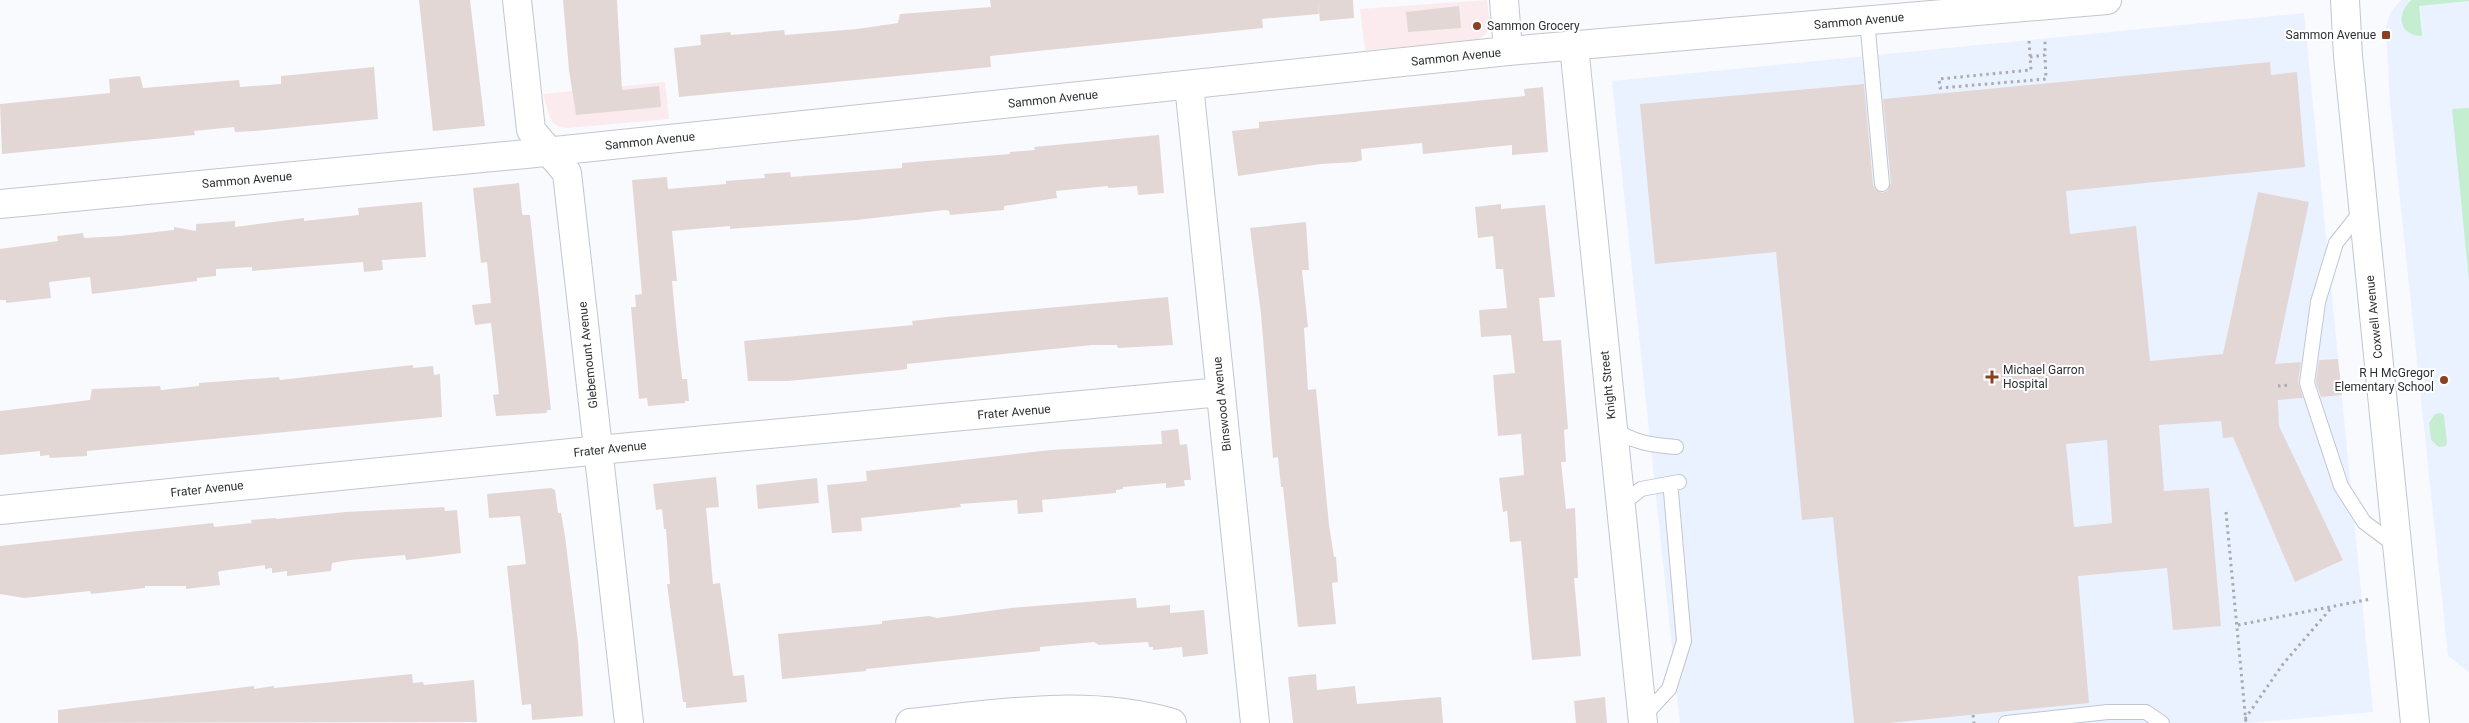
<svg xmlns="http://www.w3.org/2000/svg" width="2469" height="723" font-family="Roboto,sans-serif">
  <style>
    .commercial { fill: #fbebee }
    .built { fill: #ebf2ff }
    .green { fill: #c5eed1 }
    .building { fill: #e3d7d6; fill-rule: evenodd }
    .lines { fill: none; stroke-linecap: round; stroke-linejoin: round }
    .service-casing { stroke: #c1c6cf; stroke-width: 16 }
    .minor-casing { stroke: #c1c6cf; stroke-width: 30 }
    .tertiary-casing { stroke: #c1c6cf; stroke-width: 30 }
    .secondary-casing { stroke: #c1c6cf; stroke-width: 30 }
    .path { stroke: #a9abae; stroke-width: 3; stroke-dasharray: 2.5 4; stroke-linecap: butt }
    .service { stroke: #fff; stroke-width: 14 }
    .minor { stroke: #fff; stroke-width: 28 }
    .tertiary { stroke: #fff; stroke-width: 28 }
    .secondary { stroke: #fff; stroke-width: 28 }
    .poi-dot { fill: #894023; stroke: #fff; stroke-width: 2 }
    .labels { text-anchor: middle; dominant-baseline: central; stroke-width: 4; stroke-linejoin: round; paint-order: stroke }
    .street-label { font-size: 12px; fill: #2d2f32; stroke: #fff }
    .poi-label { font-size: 12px; fill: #2d2f32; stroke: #fff; text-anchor: start }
  </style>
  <rect width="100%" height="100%" fill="#f8fafd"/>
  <path class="commercial" d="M 1487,0 L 1490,25 L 1487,33 L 1479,39 L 1470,42 L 1365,50 L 1360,9 Z
    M 665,82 L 669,119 L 568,128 L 560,127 L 553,123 L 550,117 L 543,94 Z"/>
  <path class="built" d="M 2401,0 L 2469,0 L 2469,672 L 2448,656 L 2390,104 L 2386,27 L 2390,13 Z
    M 2304,13 L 2373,712 L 2249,723 L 1680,723 L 1612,81 Z"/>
  <path class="green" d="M 2412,0 L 2469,0 L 2469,1 L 2419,6 L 2422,36 C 2399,36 2395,13 2412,0 Z
    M 2469,108 L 2469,281 L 2452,109 Z
    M 2441,413 L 2444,415 L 2447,443 L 2446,446 L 2439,447 L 2431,440 L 2429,423 L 2435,414 Z"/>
  <path class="building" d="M 419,0 L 470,0 L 485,126 L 433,131 Z
    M 563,0 L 617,0 L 622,90 L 659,86 L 661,107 L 576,115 L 569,70 Z
    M 990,0 L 1318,0 L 1319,14 L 1262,19 L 1263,28 L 990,56 L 991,67 L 679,97 L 674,48 L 701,45 L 700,35 L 730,32 L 731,35 L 784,30 L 785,35 L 857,29 L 898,23 L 900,14 L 991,7 Z
    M 1318,0 L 1353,0 L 1354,18 L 1320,21 Z
    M 1459,6 L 1461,28 L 1408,32 L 1406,12 Z
    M 2270,62 L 2271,75 L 2297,72 L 2305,167 L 2066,191 L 2070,234 L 2136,226 L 2150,361 L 2223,354 L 2258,192 L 2309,202 L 2275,364 L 2301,362 L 2298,382 L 2303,398 L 2278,400 L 2279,426 L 2343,560 L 2295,582 L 2233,437 L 2223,438 L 2221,421 L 2159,425 L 2164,491 L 2209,488 L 2221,626 L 2173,630 L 2167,568 L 2078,576 L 2089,703 L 1889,723 L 1854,723 L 1833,517 L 1802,520 L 1776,252 L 1655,264 L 1640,104 L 1864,84 L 1873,185 L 1875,189 L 1882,193 L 1887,191 L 1891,183 L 1883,99 ZM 2107,440 L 2112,523 L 2074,527 L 2066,444 Z
    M 374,67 L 378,119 L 255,131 L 235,132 L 234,127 L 194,131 L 195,135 L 2,154 L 0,104 L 110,93 L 109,79 L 140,76 L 143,88 L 239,80 L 240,87 L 281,84 L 281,76 Z
    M 1543,87 L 1548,152 L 1512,155 L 1512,145 L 1423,154 L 1422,143 L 1361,149 L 1362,160 L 1356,162 L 1321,164 L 1238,176 L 1232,131 L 1259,128 L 1259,122 L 1525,96 L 1524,89 Z
    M 1159,135 L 1164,193 L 1138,195 L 1137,186 L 1108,188 L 1108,186 L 1056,191 L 1057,198 L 1004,206 L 1004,210 L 950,215 L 949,211 L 945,210 L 856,220 L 741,228 L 730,229 L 730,226 L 672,231 L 677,281 L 672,281 L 677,334 L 682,377 L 682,379 L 687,379 L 689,401 L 685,401 L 685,403 L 648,406 L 647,398 L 639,399 L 631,307 L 636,307 L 635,295 L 642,294 L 632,180 L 667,177 L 668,189 L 726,184 L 726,181 L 765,178 L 764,174 L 790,172 L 791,177 L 902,168 L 902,163 L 1010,154 L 1010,152 L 1035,150 L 1034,147 Z
    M 519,183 L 522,213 L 523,215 L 530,215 L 551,410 L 547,410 L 547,413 L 496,416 L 493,395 L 499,394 L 491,323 L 475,325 L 472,305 L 491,303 L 487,262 L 481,263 L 473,188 Z
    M 422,202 L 426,257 L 382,260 L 383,270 L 364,272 L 363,262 L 252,271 L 252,267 L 216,269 L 216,276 L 197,278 L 197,281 L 92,294 L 90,277 L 49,282 L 51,298 L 6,303 L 6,300 L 0,300 L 0,249 L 58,241 L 57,236 L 83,233 L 84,238 L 120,236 L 174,230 L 174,227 L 196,231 L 196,224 L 235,221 L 235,227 L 304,218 L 304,221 L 359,215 L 358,208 Z
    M 1501,204 L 1501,209 L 1545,205 L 1555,297 L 1539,298 L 1543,341 L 1561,340 L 1568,429 L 1564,430 L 1566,462 L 1561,462 L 1566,509 L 1575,508 L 1578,578 L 1574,578 L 1581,656 L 1532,660 L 1521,541 L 1510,542 L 1507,511 L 1503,512 L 1499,478 L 1524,475 L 1521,434 L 1498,436 L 1493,375 L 1515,373 L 1511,335 L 1481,337 L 1479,310 L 1507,308 L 1503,269 L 1496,269 L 1493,236 L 1478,238 L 1475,207 Z
    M 1306,222 L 1309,270 L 1302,270 L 1308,327 L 1304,328 L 1308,390 L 1316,389 L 1329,525 L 1334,557 L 1336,557 L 1338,582 L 1332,583 L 1336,624 L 1298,627 L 1283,487 L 1281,487 L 1278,457 L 1273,458 L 1261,314 L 1250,228 Z
    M 1168,297 L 1173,345 L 1118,348 L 1117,345 L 1092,345 L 907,364 L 907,369 L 900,370 L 788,381 L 748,381 L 744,341 L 913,325 L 912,321 L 946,317 Z
    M 2338,359 L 2342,395 L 2321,397 L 2316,382 L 2319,360 Z
    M 413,365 L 413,368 L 433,366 L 434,375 L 440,374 L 442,417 L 87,451 L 87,456 L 50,458 L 49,455 L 40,456 L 40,451 L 0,455 L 0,411 L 90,400 L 92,389 L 160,386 L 161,390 L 199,386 L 199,383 L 279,377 L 280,380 Z
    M 1178,429 L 1180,445 L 1187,444 L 1191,480 L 1184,480 L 1185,486 L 1166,488 L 1166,483 L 1123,487 L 1123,489 L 1116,490 L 1116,493 L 1042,500 L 1043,512 L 1018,514 L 1017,500 L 960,504 L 961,507 L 861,518 L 862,531 L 832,533 L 827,485 L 867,481 L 866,471 L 1050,450 L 1162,444 L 1161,431 Z
    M 716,477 L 719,507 L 706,508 L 713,584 L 720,583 L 733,676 L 744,675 L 747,702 L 686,708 L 686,702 L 683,702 L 667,584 L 670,584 L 666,529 L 664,529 L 662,509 L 656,510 L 653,484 Z
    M 817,478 L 819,503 L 758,509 L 756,485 Z
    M 551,488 L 555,490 L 558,513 L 561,513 L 565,536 L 578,642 L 583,716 L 532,720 L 531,704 L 522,705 L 507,566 L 526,564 L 520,516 L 489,518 L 487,494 Z
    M 444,507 L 445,511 L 457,510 L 461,553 L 406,560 L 405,555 L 350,560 L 332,563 L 331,571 L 287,576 L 287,571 L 272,573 L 272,568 L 265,569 L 265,565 L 221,571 L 218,572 L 220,585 L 186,589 L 186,586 L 145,586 L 145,588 L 91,594 L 90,591 L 24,598 L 0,594 L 0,546 L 213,523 L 214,527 L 252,523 L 251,520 L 276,518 L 276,519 L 346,512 Z
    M 1136,598 L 1137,608 L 1170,605 L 1170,613 L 1204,610 L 1208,654 L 1183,657 L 1182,647 L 1153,650 L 1153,647 L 1149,647 L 1148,642 L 1099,645 L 1094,642 L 1040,647 L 1040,651 L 866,669 L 866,671 L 782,679 L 778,634 L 882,624 L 882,621 L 929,616 L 937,618 L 1011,608 Z
    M 412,674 L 413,683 L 423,682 L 424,685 L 474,680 L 477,722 L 58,723 L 58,710 L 254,686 L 254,689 L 274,686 L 274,688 Z
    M 1316,674 L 1317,690 L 1355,686 L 1357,704 L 1441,697 L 1443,723 L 1293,723 L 1288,677 Z
    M 1605,697 L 1607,723 L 1576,723 L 1574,701 Z"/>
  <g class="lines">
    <g class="service-casing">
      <path id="service" d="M 1867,20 L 1882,184
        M 2363,209 L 2336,243 L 2318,302 L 2307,383 L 2341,486 L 2364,522 L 2396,546
        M 1612,427 C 1632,443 1652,445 1676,447
        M 1620,506 L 1641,489 L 1679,482
        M 1643,717 L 1669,689 L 1684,641 L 1671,492
        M 2006,723 L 2108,712 L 2146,712 L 2162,723"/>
    </g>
    <g class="minor-casing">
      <path id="minor" d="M 517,0 L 531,130 L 567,173 L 629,723
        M 1504,0 L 1508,51
        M 1574,46 L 1643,723
        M 1189,85 L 1255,723
        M 0,204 L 526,154 L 1508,51 L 2107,0
        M 0,510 L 630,447 L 1221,392"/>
    </g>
    <g class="tertiary-casing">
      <path id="tertiary" d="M 910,723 C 996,714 1088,698 1172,723"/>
    </g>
    <g class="secondary-casing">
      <path id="secondary" d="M 2345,0 L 2348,56 L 2415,723"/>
    </g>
    <path class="path" d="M 2029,41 L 2031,70 L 1939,79 L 1940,88 L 2046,79 L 2045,55
      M 2030,57 L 2045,55 L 2045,40
      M 2278,386 L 2290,385
      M 2226,512 L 2246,723
      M 2238,625 L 2371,599
      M 1973,715 L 1974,723
      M 2245,719 L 2283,664 L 2332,607"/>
    <use href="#service" class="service"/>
    <use href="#minor" class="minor"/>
    <use href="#tertiary" class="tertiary"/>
    <use href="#secondary" class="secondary"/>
  </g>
  <g class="poi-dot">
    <circle cx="1477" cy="26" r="5"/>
    <rect x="2381" y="30" width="10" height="10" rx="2.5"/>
    <path d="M1989.5 369.5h5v5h5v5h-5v5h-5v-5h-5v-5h5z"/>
    <circle cx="2444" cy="380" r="5"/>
  </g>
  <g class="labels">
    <g class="street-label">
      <text transform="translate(1859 21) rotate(-5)">Sammon Avenue</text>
      <text transform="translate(1456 57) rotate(-6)">Sammon Avenue</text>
      <text transform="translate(1053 99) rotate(-6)">Sammon Avenue</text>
      <text transform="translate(650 141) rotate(-6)">Sammon Avenue</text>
      <text transform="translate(247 180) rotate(-5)">Sammon Avenue</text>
      <text transform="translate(2374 317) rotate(-96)">Coxwell Avenue</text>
      <text transform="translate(588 355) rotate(-96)">Glebemount Avenue</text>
      <text transform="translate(1608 385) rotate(-96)">Knight Street</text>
      <text transform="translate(1222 404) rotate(-96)">Binswood Avenue</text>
      <text transform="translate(1014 412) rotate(-5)">Frater Avenue</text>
      <text transform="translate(610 449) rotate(-6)">Frater Avenue</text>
      <text transform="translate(207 489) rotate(-6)">Frater Avenue</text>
    </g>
    <g class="poi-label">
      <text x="1487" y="26">Sammon Grocery</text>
      <text x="2376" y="35" text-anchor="end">Sammon Avenue</text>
      <text x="2003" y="370">Michael Garron<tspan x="2003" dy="14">Hospital</tspan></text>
      <text x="2434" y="373" text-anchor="end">R H McGregor<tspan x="2434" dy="14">Elementary School</tspan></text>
    </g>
  </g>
</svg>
